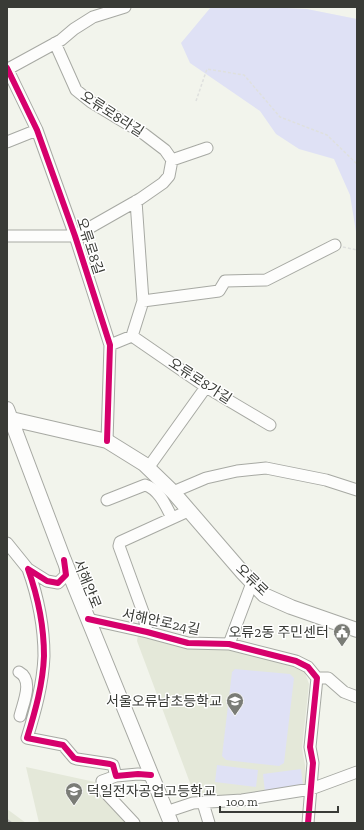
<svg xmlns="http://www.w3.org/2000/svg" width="364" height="830" font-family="'Zilla Slab','Noto Sans KR',serif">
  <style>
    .built { fill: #e4e8d9 }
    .green { fill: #dfe1f5 }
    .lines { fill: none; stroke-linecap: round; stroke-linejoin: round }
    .minor-casing { stroke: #a7a9a3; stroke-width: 13 }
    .major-casing { stroke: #a7a9a3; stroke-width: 16 }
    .path { stroke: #dfe0de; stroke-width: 1.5; stroke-dasharray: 3 2; stroke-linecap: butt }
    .minor { stroke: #fdfdfc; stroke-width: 11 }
    .major { stroke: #fdfdfc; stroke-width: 14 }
    .rail { stroke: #c2c2c0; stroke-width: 2.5; stroke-dasharray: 6 3; stroke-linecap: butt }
    .cycleway-casing { stroke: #fff; stroke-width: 8 }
    .cycleway { stroke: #d6006c; stroke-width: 6 }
    .labels { text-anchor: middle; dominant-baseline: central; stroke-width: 3; stroke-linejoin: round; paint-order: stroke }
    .street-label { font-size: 14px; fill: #393b36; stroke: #fff }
    .poi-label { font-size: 14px; fill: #393b36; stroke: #fff; text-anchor: end }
  </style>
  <rect width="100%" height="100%" fill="#f2f4ec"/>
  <path class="built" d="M 138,635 L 230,648 L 304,670 L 309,684 L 302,748 L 305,765 L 306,788 L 265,794 L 199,796 L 193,791 L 137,641 Z
    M 26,767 L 95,782 L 97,790 L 128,823 L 39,823 Z
    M 7,809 L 26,823 L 7,823 Z"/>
  <path class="green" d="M 211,7 L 264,7 L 307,9 L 357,19 L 357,238 L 350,195 L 334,159 L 299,149 L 276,134 L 260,111 L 190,63 L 181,43 Z
    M 235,669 L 290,674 L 294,678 L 284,763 L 279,766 L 226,760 L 222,756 L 232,672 Z
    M 217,765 L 258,770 L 256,787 L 215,782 Z
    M 301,769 L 303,786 L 265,792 L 263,774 Z"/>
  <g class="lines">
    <g class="minor-casing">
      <path id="minor" d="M 55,43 L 76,90 L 91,102 L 144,134 L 165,150 L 172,160 L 169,176 L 163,183 L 140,199 L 75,236
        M 7,68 L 37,130 L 75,236 L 110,345 L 107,441
        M 8,69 L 61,40 L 74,29 L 93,17 L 125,7
        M 7,142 L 37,130
        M 172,160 L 207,148
        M 7,236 L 75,236
        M 143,301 L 219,291 L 225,281 L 266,280 L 335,245
        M 132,336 L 206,387 L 270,425
        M 110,345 L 132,336 L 143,301 L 136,201
        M 148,468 L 206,387
        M 173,492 L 206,478 L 237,471 L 266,468 L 326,480 L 357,490
        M 107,500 L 145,485 C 159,489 166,506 172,518
        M 7,543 L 28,569
        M 65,566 L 66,575 L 58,583 L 47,581 L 28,569 C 38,597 44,627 44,656 C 43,684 35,712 27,738 L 63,745 L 74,758 L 77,759 L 110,764 L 113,765 L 116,776 L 138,774 L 151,775
        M 88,619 L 147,632 L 188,643 L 229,644 L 296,661 L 308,667 L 317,678
        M 147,632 L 143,612 L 119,546 L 120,542 L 188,511
        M 229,644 L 252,583
        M 19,672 C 34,680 23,703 20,716
        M 317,678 L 328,678 L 344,692 L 357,697
        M 116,776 L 102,781 L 105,792 L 134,823
        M 203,803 L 209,823
        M 166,812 L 193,803 L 242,800 L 311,789 L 357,772
        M 308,823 L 313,763 L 310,747 L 317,678"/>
    </g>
    <g class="major-casing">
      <path id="major" d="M 7,409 L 64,560 L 171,823
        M 7,418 L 107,441 L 144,464 L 173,492 L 243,573 L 264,595 L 291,607 L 357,630"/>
    </g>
    <path class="path" d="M 196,101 L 207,69 L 244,75 L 280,117 L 327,135 L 357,164
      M 343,247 L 357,250"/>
    <use href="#minor" class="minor"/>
    <use href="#major" class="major"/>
    <path class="rail" d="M 7,820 L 11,823"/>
    <g class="cycleway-casing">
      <path id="cycleway" d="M 7,68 L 37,130 L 75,236 L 110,345 L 107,441
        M 64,560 L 66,575 L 58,583 L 47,581 L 28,569 C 38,597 44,627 44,656 C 43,684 35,712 27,738 L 63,745 L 74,758 L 77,759 L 110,764 L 113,765 L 116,776 L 138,774 L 151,775
        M 88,619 L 147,632 L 188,643 L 229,644 L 296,661 L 308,667 L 317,678 L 310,747 L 313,763 L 308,823"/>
    </g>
    <use href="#cycleway" class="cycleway"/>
  </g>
  <defs>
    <g id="civic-pin" transform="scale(0.9)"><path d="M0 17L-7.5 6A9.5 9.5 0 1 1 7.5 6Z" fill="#7a7c76" stroke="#fff"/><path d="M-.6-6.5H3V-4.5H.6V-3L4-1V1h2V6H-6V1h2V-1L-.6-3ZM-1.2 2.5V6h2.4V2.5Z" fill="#fff"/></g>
    <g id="school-pin" transform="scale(0.9)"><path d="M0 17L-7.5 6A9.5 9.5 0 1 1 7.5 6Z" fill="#7a7c76" stroke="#fff"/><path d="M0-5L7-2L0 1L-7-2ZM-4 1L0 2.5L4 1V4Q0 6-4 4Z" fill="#fff"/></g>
  </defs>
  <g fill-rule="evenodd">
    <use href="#civic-pin" x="342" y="632"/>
    <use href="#school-pin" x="235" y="701"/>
    <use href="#school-pin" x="74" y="791"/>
  </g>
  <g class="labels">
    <g class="street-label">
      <text transform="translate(112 114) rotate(33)">오류로8라길</text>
      <text transform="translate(90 246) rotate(72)">오류로8길</text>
      <text transform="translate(200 381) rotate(33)">오류로8가길</text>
      <text transform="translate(252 580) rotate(44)">오류로</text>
      <text transform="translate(87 584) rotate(68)">서해안로</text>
      <text transform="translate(161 622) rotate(12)">서해안로24길</text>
    </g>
    <g class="poi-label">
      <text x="329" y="632">오류2동 주민센터</text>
      <text x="222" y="701">서울오류남초등학교</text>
      <text x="87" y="791" text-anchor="start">덕일전자공업고등학교</text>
    </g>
  </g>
  <rect width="364" height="830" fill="none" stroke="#393b36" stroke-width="16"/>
  <path d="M220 806v6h118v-6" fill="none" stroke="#393b36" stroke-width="2"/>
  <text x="226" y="806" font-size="12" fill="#393b36" stroke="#ffffff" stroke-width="3" paint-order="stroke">100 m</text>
</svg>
